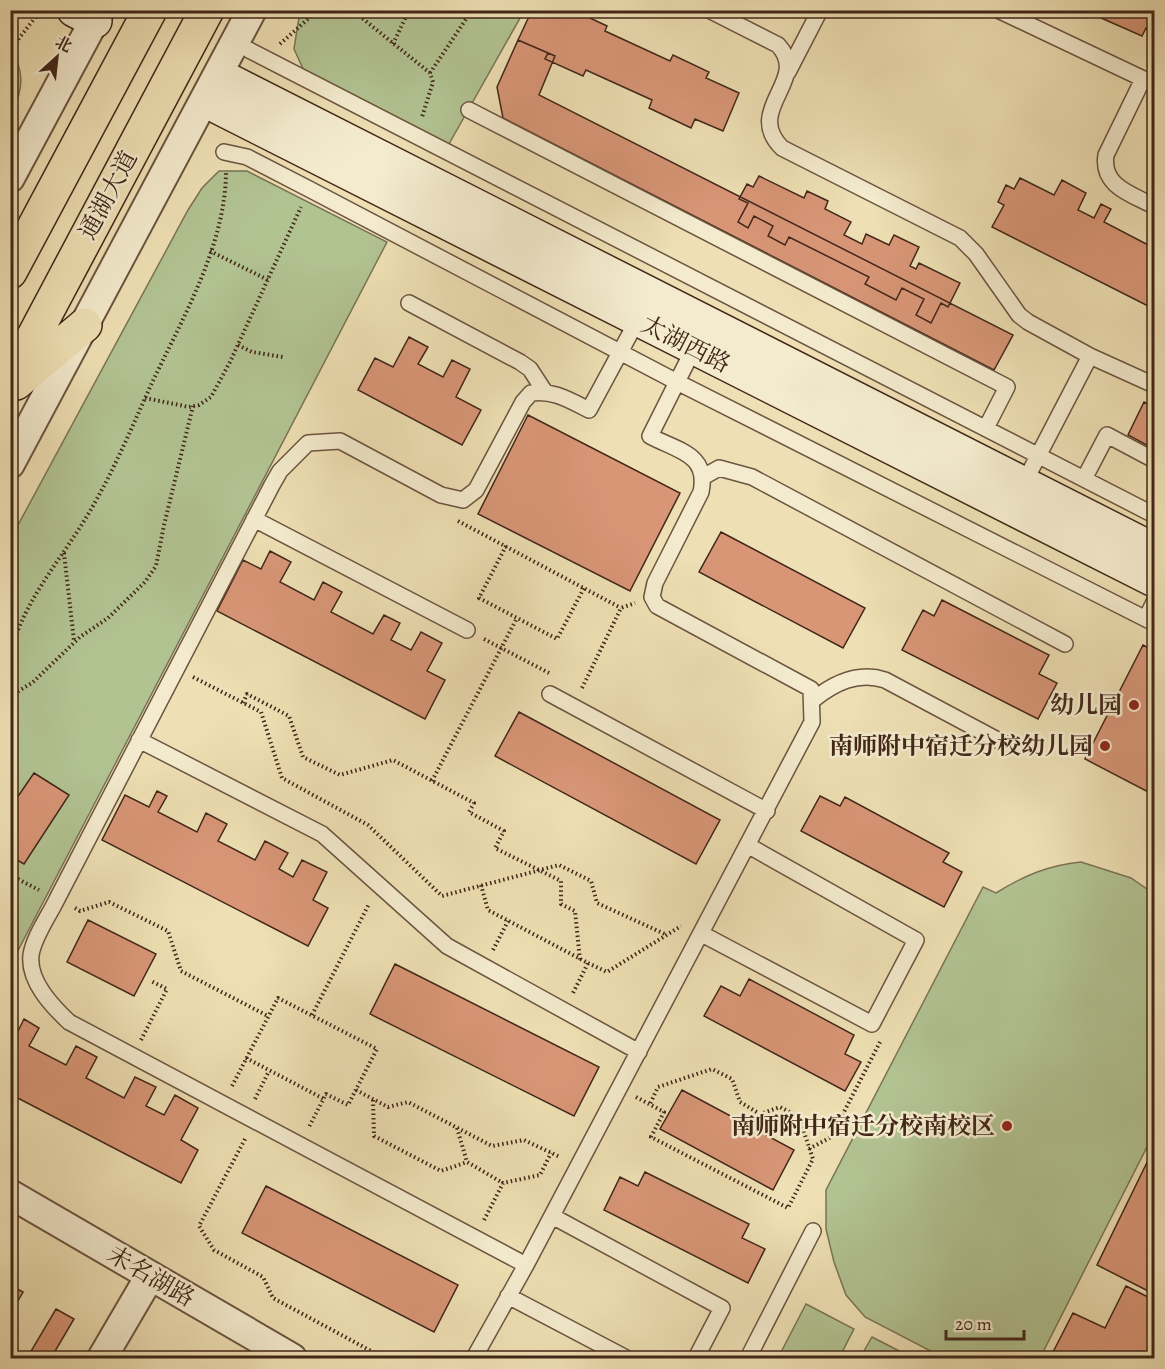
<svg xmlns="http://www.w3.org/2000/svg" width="1165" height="1369" font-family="Alegreya,'Noto Serif SC',serif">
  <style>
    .green { fill: #b2c392; stroke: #7a7456; stroke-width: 1.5 }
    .building { fill: #d89677; stroke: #412619; stroke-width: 1.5 }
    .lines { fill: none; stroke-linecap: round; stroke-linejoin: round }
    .lane-casing { stroke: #6c5440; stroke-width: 18 }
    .street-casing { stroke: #6c5440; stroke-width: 32 }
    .secondary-casing { stroke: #412619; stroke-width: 36 }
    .primary-casing { stroke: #412619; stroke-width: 36 }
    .path { stroke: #412619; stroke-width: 4; stroke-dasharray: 1.5 3; stroke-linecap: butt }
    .lane { stroke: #f4ebce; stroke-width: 15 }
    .street { stroke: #f4ebce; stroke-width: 28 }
    .secondary { stroke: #f4ebce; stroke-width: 33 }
    .primary { stroke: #eee0b4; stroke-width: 33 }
    .poi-dot { fill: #8f2418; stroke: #f4ebce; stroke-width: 2 }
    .labels { text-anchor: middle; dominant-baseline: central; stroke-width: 5; stroke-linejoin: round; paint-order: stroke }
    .street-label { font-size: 24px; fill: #412619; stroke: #f4ebce }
    .poi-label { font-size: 24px; font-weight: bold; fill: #412619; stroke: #f4ebce; text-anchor: end }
  </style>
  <rect width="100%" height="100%" fill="#eee0b4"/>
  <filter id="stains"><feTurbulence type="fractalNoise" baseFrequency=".00333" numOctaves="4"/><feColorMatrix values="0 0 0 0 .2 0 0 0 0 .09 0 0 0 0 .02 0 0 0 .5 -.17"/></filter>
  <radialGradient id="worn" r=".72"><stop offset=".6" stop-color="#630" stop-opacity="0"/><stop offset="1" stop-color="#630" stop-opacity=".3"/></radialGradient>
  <path class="green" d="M 300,11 L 524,11 L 445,151 L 305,73 L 294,49 Z
    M 11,53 C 27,72 21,95 11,114 Z
    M 219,171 L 247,171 L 387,242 L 11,964 L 11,538 L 188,210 L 202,188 Z
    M 1081,862 L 1131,878 L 1154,894 L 1154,1133 L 1040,1358 L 944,1358 L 865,1317 L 846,1295 L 834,1262 L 826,1229 L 826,1190 L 983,887 L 996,893 C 1023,876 1049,865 1081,862 Z
    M 806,1304 L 854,1329 L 839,1358 L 778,1358 Z
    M 872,1337 L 913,1358 L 860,1358 Z"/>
  <path class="building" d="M 532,10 L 567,13 L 573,10 L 607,26 L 605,31 L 670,61 L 673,55 L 709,72 L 706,78 L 739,93 L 723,131 L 695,119 L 691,128 L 649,108 L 652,100 L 586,70 L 583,76 L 545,59 L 548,53 L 518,40 Z
    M 1102,10 L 1154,10 L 1154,32 L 1146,28 L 1142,36 L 1099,17 Z
    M 518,40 L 555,56 L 539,95 L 1013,335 L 994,370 L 503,118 L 497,87 Z
    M 759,176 L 804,198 L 807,191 L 828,201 L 825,209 L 851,222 L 844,235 L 862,244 L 866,234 L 889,245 L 894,235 L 919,247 L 910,266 L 916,269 L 919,263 L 960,283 L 948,307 L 941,303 L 931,323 L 916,315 L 924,299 L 902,288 L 896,300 L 865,284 L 869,277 L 789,237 L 785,245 L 768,236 L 773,226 L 754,216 L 748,228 L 738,222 L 748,203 L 739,199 L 747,184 L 753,187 Z
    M 1020,178 L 1054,195 L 1062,180 L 1086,193 L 1078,210 L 1094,218 L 1101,204 L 1111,209 L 1104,222 L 1154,248 L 1154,309 L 992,227 L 1004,205 L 998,202 L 1006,185 L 1014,189 Z
    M 409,337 L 428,347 L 418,364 L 443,377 L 452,360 L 470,369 L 456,397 L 481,410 L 462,445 L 358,390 L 375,358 L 393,367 Z
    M 1144,402 L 1154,407 L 1154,449 L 1128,435 Z
    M 528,415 L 680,493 L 630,591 L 478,514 Z
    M 721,532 L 865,608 L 843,648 L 699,572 Z
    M 270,551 L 291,562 L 280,582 L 314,600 L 323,582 L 342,592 L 331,612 L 373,634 L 384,615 L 400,623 L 391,640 L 411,650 L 421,632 L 442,643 L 427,671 L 445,680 L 425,719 L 217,611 L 243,560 L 261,569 Z
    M 942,600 L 1049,655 L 1039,674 L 1057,683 L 1038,719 L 902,650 L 923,610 L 934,616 Z
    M 1143,645 L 1154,651 L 1154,795 L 1085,759 Z
    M 519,712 L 720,820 L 696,864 L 495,756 Z
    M 34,773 L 69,795 L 24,864 L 10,856 L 10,808 Z
    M 157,791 L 167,796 L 158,812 L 197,832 L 206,813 L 227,824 L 218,841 L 255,860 L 265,841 L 288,853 L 279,869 L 293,877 L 302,860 L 327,872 L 313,900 L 328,908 L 308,946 L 102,840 L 125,795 L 149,807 Z
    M 820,796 L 840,806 L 845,797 L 949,853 L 943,862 L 962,872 L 944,907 L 801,831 Z
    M 88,920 L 156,954 L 134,996 L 67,962 Z
    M 395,964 L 599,1067 L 574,1116 L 370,1014 Z
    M 749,979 L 854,1035 L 845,1054 L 861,1062 L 845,1091 L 704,1016 L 721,986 L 740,996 Z
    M 24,1019 L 39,1028 L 29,1046 L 66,1065 L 76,1046 L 97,1057 L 86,1078 L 124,1098 L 135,1077 L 156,1087 L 146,1106 L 164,1115 L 175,1095 L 198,1108 L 181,1140 L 198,1150 L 181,1183 L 10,1094 L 10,1035 L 15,1037 Z
    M 682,1090 L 794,1150 L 773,1190 L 660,1129 Z
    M 1154,1148 L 1154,1283 L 1150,1292 L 1097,1265 Z
    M 645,1172 L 749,1224 L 742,1238 L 765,1249 L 748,1283 L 604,1210 L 620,1177 L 638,1186 Z
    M 266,1186 L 458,1285 L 434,1332 L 242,1233 Z
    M 10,1285 L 23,1292 L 11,1313 L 10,1313 Z
    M 1126,1286 L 1154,1300 L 1154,1358 L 1145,1358 L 1131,1352 L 1128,1358 L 1050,1358 L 1073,1313 L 1105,1328 Z
    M 56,1309 L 74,1319 L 51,1358 L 27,1358 Z"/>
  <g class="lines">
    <g class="lane-casing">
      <path id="lane" d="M 709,10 L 778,45 C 811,80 743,109 782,148 L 960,238 L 976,254 L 1019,315 L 1028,322 L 1090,356 L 1154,385
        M 998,10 L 1154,84
        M 249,50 L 1154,515
        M 788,72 L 820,10
        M 1143,79 L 1106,155 C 1101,186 1131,194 1154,206
        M 469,110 L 1007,387 L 986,428
        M 224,152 L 247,157 L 309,189 L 677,382 L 1154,623
        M 409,303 L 520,362 L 530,369 L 545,392
        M 705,476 L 719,468 L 752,477 L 1065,644
        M 1084,479 L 1107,435 L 1154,460
        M 1024,483 L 1090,356
        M 254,519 L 467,630
        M 1146,619 L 1154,602
        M 550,694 L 767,811
        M 813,700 C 834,683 858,671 885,680 L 1005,744
        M 139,740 L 322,834 L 447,946 L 639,1052
        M 702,934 L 872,1024 L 916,940 L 749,846
        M 552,1216 L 722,1308 L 696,1358
        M 526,1265 L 812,722 L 811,689 L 657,606 L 652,597 L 655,583 L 701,492 C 709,454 678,451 650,436 L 694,348
        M 508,1296 L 626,1358
        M 474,1358 L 526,1265 L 69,1022 C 52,1006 28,981 31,955 C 34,936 49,916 57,899 L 272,485 L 280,471 L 308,443 L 340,441 L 441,495 L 463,500 L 476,490 L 523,402 L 531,393 C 554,390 569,400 589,410 L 638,319
        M 748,1358 L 813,1231"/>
    </g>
    <g class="street-casing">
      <path id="street" d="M 10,178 L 100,10
        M 10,464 L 252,10
        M 10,1194 L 292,1358
        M 102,1358 L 150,1276"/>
    </g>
    <g class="secondary-casing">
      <path id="secondary" d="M 74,10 L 95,21
        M 232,82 L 1154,550
        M 218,107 L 1154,580"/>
    </g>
    <g class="primary-casing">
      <path id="primary" d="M 10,272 L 150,10
        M 10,381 L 207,10
        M 16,383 L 85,325"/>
    </g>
    <path class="path" d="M 352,10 L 430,73 L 433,82 L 422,117
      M 450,10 L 470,14
      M 280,44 L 318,10
      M 393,44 L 409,10
      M 10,50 L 41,10
      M 430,73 L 472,10
      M 210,251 L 268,280
      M 238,345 L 252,352 L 283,357
      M 145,398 L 189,407 L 199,405 L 211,397 L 230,362 L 301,207
      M 458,521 L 621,608
      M 506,546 L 479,598 L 557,639 L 584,588
      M 64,553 L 74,641
      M 484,639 L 549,673
      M 10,660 C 17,609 61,560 87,516 C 112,475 131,429 151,385 C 182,319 226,245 226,171
      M 193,677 L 261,712 L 282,778 L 368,825 L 442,896 L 559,865 L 591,881 L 597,903 L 667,935
      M 582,688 L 621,608 L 635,603
      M 10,696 L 32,683 L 80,637 L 108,618 L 145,582 L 156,566 L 164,525 L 193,406
      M 243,703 L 247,694 L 289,716 L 303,757 L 340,775 L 393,760 L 474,803 L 469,812 L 504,831 L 495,848 L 561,881 L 561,904 L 575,911 L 580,960
      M 432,781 L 517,618
      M 10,875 L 39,890
      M 481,885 L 488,910 L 588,963 L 573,993
      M 75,908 L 80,911 L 109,902 L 168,931 L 181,971 L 268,1016
      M 493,950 L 508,921
      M 588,963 L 607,972 L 681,926
      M 312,1015 L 369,904
      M 141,1040 L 167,989 L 151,981
      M 246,1058 L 324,1099
      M 232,1086 L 278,998 L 377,1049 L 348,1105 L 326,1094 L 309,1127
      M 356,1090 L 388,1107 L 408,1102 L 492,1146 L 524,1140 L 560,1157
      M 636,1097 L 664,1112 L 651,1137 L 788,1208 L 813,1159 L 799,1117 L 780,1107 L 760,1114 L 740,1102 L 732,1079 L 712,1069 L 658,1087 L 650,1104
      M 255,1099 L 269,1071
      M 373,1100 L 374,1136 L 441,1171 L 467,1162
      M 457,1128 L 467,1162 L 503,1183
      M 245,1139 L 199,1226 L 214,1250 L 263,1277 L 273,1298 L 384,1358
      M 809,1149 L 831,1137 L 880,1042
      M 484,1220 L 503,1183 L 540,1175 L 551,1153"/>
    <use href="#lane" class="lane"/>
    <use href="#street" class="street"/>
    <use href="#secondary" class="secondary"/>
    <use href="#primary" class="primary"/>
  </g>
  <g class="poi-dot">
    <circle cx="1134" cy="705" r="6"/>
    <circle cx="1105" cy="746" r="6"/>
    <circle cx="1007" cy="1126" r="6"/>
  </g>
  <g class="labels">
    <g class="street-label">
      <text transform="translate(108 195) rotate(-62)">通湖大道</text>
      <text transform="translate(686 344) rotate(27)">太湖西路</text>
      <text transform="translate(151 1276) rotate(30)">未名湖路</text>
    </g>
    <g class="poi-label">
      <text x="1122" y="705">幼儿园</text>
      <text x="1093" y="746">南师附中宿迁分校幼儿园</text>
      <text x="995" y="1126">南师附中宿迁分校南校区</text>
    </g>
  </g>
  <rect width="1165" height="1369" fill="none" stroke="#eee0b4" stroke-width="36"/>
  <rect x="12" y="12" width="1141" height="1345" fill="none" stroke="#412619" stroke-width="3"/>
  <rect x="18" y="18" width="1129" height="1333" fill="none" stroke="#412619" stroke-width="1.5"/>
  <g transform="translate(57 57) rotate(27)" stroke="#f4ebce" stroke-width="4.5" paint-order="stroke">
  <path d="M0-4.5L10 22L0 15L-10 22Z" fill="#412619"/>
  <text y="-9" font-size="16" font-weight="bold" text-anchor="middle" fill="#412619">北</text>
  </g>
  <path d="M946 1330v9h78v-9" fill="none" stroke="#412619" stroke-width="3"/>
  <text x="955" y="1330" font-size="18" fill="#412619" stroke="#f4ebce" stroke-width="4.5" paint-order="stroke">20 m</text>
  <rect width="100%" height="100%" filter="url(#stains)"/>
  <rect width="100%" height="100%" fill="url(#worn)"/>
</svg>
